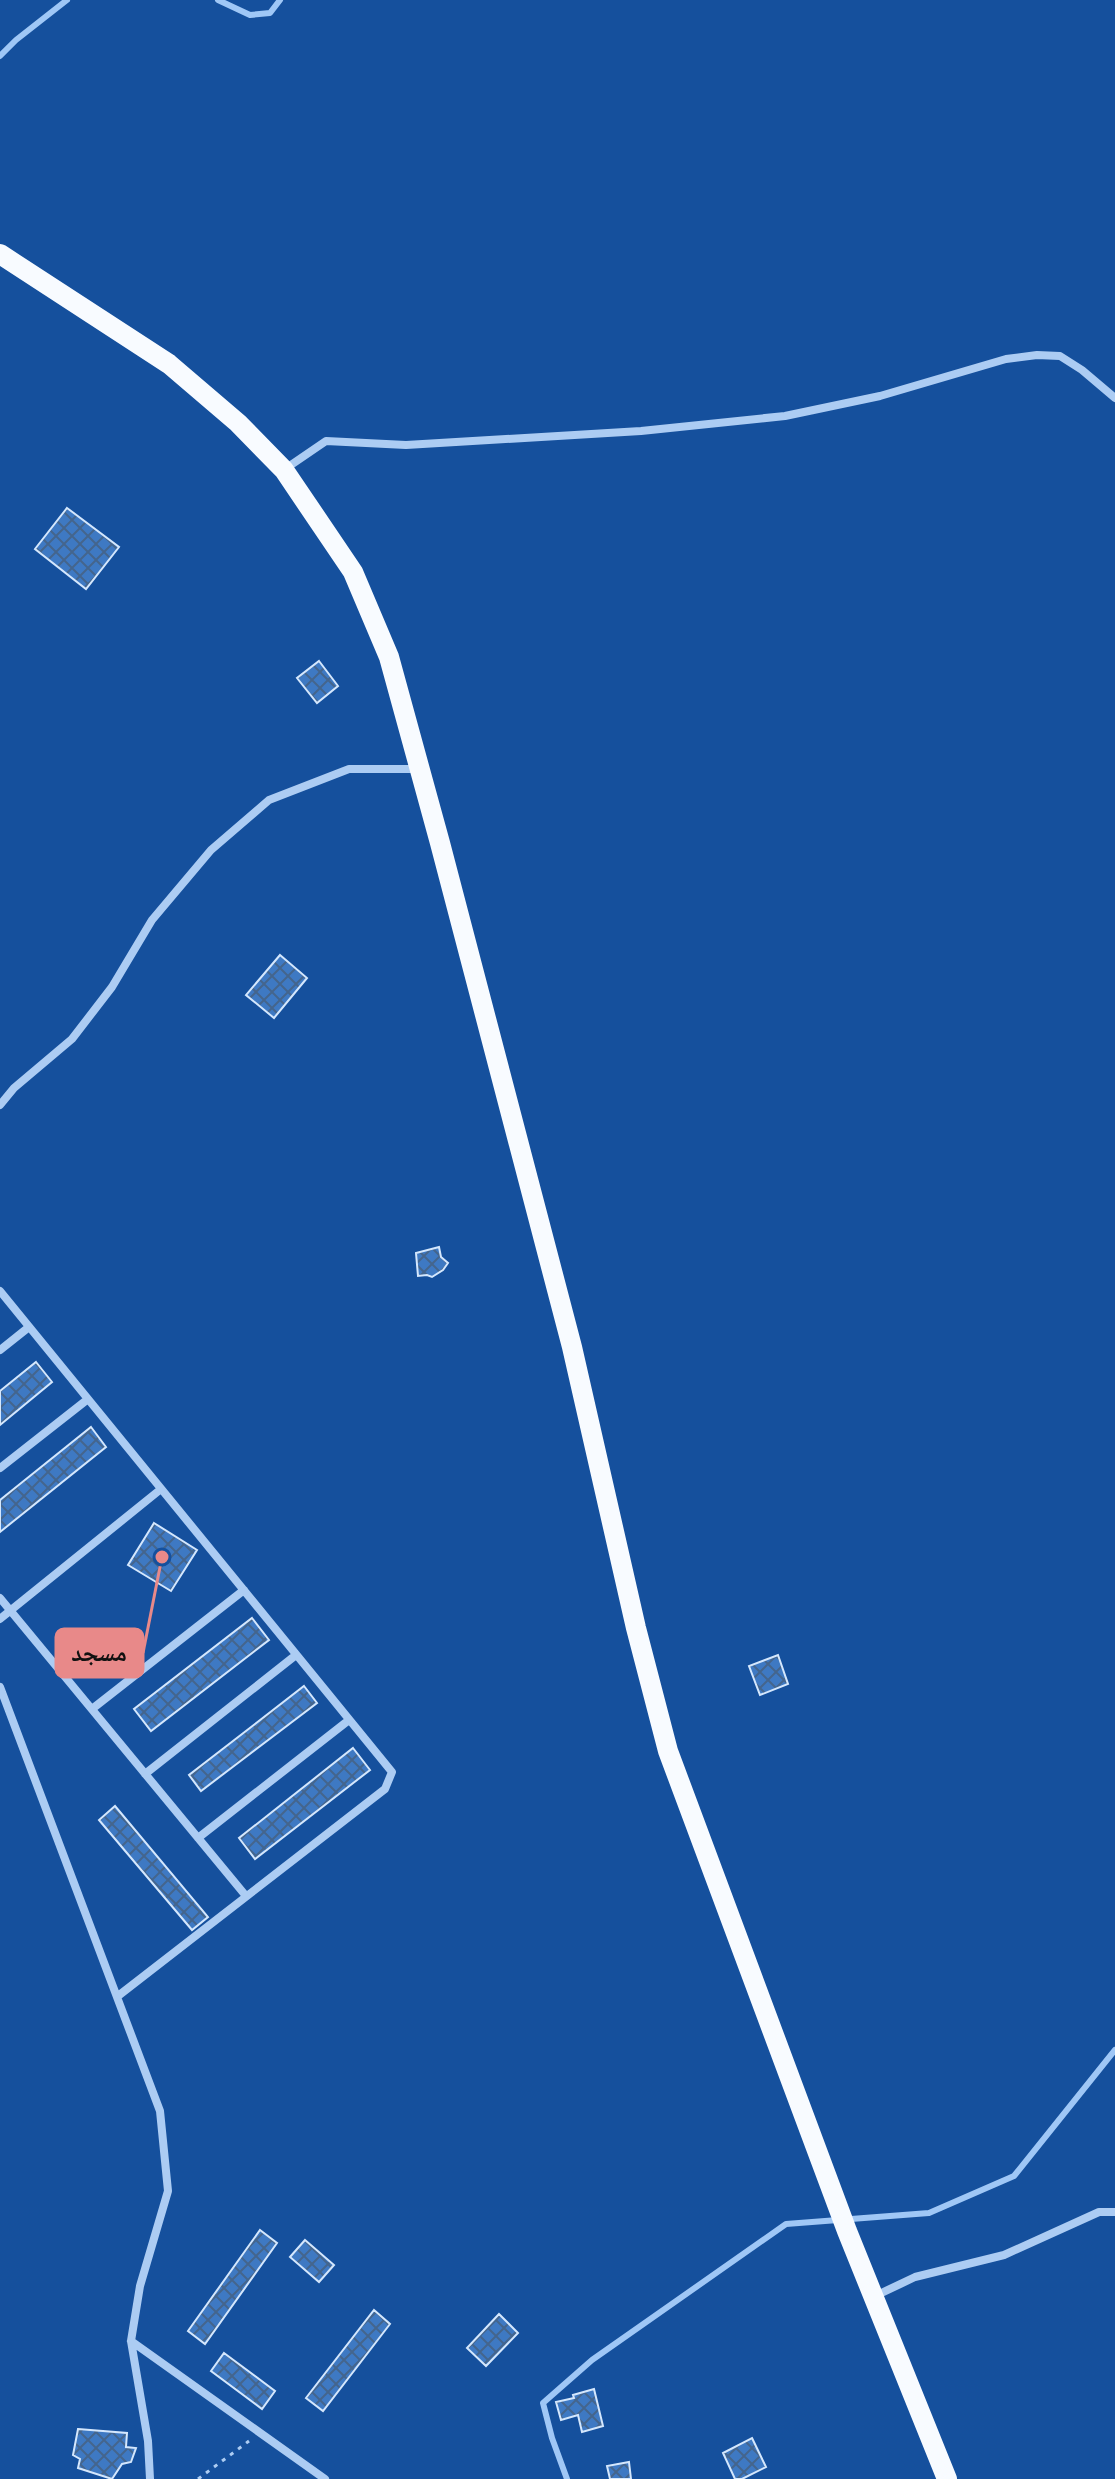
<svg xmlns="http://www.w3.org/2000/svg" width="1115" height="2479" font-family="'Public Sans','Noto Naskh Arabic',sans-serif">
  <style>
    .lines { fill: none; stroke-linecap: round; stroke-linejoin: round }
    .stream { stroke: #9fc7f6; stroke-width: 6 }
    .building { fill: url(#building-cross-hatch); stroke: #d4e7fd; stroke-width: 2 }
    .path { stroke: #acccf3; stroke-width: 3; stroke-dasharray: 4 6; stroke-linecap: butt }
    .minor { stroke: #acccf3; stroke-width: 8 }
    .primary { stroke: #f8fbff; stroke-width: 20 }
    .leader { fill: none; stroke: #e88989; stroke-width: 3 }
    .callout-dot { fill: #e88989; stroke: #15509d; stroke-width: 3 }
    .callout { fill: #e88989; stroke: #e88989; stroke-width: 3 }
    .callout-label { font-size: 24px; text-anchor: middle; font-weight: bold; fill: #111 }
  </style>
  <defs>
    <pattern id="building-cross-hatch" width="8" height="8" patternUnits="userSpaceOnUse" patternTransform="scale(2)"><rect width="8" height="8" fill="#3e79c3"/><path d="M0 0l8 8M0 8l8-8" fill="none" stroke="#44658d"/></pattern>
  </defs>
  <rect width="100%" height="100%" fill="#15509d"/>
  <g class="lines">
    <path class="stream" d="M 218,0 L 250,15 L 270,13 L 280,0
      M 0,56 L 16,40 L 67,0
      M 567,2479 L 552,2438 L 543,2403 L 592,2360 L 786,2224 L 929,2213 L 1014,2176 L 1115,2050"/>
  </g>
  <path class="building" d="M 67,508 L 119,547 L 86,589 L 35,549 Z
    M 319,661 L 338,686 L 317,703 L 297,678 Z
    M 280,955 L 307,978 L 274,1018 L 246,995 Z
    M 439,1247 L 441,1257 L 448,1263 L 443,1270 L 432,1277 L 427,1275 L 418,1276 L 416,1253 Z
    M 36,1362 L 52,1382 L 0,1425 L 0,1391 Z
    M 91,1427 L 106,1447 L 0,1532 L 0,1500 Z
    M 154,1523 L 197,1550 L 171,1591 L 128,1565 Z
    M 252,1618 L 269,1640 L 151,1731 L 134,1709 Z
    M 778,1655 L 788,1684 L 760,1695 L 749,1666 Z
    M 304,1686 L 317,1703 L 201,1791 L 189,1775 Z
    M 353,1748 L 370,1770 L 255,1859 L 239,1838 Z
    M 115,1806 L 208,1917 L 192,1930 L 99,1820 Z
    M 260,2230 L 277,2243 L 205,2344 L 188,2331 Z
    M 305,2240 L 334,2265 L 319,2282 L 290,2257 Z
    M 374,2310 L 390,2324 L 323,2411 L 306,2398 Z
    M 499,2314 L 518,2333 L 486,2366 L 467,2348 Z
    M 224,2353 L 275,2391 L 262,2409 L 211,2371 Z
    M 594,2389 L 603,2426 L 582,2432 L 578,2415 L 561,2420 L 556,2402 L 574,2398 L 573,2395 Z
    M 78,2429 L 127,2433 L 126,2447 L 136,2448 L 131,2462 L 122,2464 L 112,2479 L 78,2468 L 80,2459 L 73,2455 Z
    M 752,2438 L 766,2467 L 742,2479 L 735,2479 L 723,2453 Z
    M 629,2462 L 631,2479 L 610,2479 L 607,2466 Z"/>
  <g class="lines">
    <path class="path" d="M 198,2479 L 249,2441"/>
    <path class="minor" d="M 285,469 L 326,441 L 406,445 L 641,431 L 785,416 L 880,396 L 1006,359 L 1037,355 L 1060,356 L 1082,370 L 1115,398
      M 0,1105 L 14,1088 L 72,1039 L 112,987 L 152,920 L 211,850 L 269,800 L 349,769 L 417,769
      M 0,1291 L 392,1772 L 385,1789 L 118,1996
      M 0,1350 L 29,1327
      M 0,1468 L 88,1399
      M 0,1598 L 246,1896
      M 0,1619 L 161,1489
      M 0,1687 L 160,2111 L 168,2191 L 140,2286 L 131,2341 L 148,2441 L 150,2479
      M 92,1709 L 244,1590
      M 145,1774 L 296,1655
      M 198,1838 L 349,1720
      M 873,2297 L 915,2277 L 1004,2255 L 1099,2212 L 1115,2212
      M 131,2341 L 325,2479"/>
    <path class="primary" d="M 0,254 L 169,364 L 238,423 L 284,470 L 353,572 L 389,657 L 440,843 L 572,1347 L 636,1628 L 668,1751 L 847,2231 L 947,2479"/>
  </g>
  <path class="leader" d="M162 1557L143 1653"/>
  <circle class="callout-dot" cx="162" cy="1557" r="8"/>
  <rect class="callout" x="56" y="1629" width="87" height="48" rx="8"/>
  <g class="callout-label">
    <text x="99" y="1661">مسجد</text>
  </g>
</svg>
